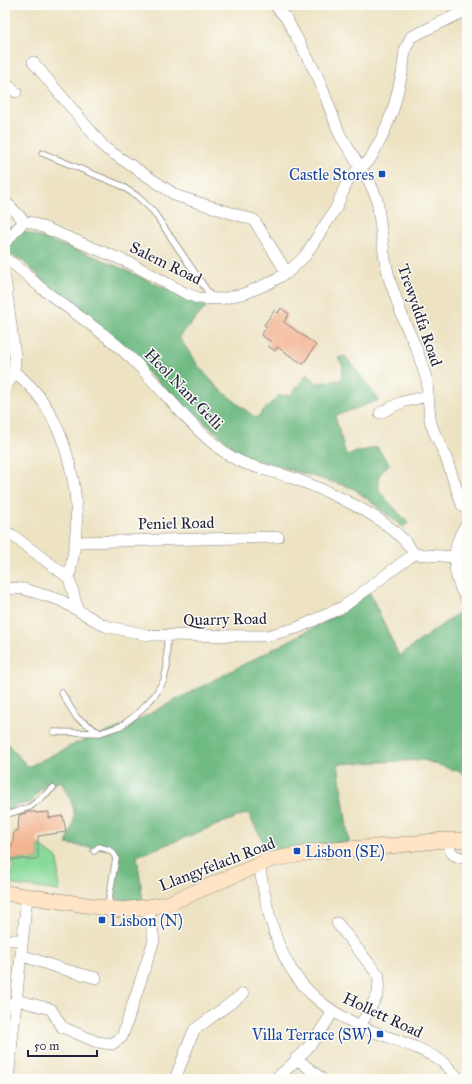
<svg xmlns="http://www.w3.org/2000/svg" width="472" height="1084" font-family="'IM FELL Great Primer',serif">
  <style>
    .green { fill: #88da9a; stroke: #557e6a }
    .forest { fill: #6eba82; stroke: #486e5e }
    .building { fill: #f2b391 }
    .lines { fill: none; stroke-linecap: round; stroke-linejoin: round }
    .service-casing { stroke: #88827f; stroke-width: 7 }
    .minor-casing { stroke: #88827f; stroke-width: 12 }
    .tertiary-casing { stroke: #88827f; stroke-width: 14 }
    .secondary-casing { stroke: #88827f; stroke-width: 16 }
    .service { stroke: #fff; stroke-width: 5.5 }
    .minor { stroke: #fff; stroke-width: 11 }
    .tertiary { stroke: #fff; stroke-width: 13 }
    .secondary { stroke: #ffe4c6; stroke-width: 15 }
    .transit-dot { fill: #1a4fb4; stroke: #fdfcf7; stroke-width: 1.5 }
    .labels { text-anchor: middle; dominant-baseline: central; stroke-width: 3; stroke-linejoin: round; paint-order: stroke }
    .transit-label { font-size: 16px; fill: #164399; stroke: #fdfcf7; text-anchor: end }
    .street-label { font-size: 16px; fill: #22223b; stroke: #fdfcf7 }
  </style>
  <rect width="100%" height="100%" fill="#fdfcf7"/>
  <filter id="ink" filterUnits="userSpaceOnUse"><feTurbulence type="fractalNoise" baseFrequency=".025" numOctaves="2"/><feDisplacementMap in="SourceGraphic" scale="8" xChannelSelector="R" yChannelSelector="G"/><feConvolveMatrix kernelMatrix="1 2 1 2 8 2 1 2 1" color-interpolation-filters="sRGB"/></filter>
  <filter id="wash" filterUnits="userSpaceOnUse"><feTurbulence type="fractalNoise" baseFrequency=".012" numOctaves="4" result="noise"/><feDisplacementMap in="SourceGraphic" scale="16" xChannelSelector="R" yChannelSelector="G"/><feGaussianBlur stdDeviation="0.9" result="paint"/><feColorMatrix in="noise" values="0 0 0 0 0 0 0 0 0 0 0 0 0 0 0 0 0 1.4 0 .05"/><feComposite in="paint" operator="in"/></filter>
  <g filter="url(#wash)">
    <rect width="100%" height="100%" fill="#ede3c3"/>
    <path class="green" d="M 38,844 L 58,859 L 59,891 L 9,884 L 14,863 L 6,862 L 5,845 L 9,859 L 38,859 Z"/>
    <path class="forest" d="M 5,225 L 99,258 L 206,307 L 179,337 L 199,367 L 219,389 L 256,418 L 278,396 L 291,395 L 307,374 L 317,383 L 341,380 L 343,366 L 338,358 L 345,356 L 379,400 L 335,416 L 346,455 L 377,447 L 389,464 L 379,475 L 379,491 L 408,523 L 403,527 L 353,488 L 243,456 L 48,286 L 22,260 L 5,253 Z
      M 370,593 L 399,656 L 458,613 L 467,619 L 467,727 L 465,727 L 467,774 L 423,760 L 338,764 L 349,842 L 268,851 L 248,813 L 137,856 L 143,902 L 110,898 L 118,857 L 110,849 L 94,848 L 66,844 C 79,811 76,812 61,781 L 40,789 L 31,803 L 14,806 L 5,812 L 5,741 L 28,767 L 77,743 L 130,724 L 319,625 Z"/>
    <g id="blocks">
      <path class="building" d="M 281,308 L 289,314 L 284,322 L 316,345 L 303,364 L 277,347 L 275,351 L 268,346 L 271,342 L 261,335 L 267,327 L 264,325 L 275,310 L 278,313 Z
        M 29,812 L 36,812 L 36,813 L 49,812 L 49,818 L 63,816 L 66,832 L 38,836 L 38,859 L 8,859 L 9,847 L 12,847 L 14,831 L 18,831 L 19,815 Z"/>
    </g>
  </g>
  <g filter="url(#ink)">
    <use href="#blocks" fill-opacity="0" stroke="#88827f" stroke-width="1"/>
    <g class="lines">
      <g class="service-casing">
        <path id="service" d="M 42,153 L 120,185 L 137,196 L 153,211 L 212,298
          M 61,692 L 77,718 L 100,733
          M 54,732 L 100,733 L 121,726 L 137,714 L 155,695 L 164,680 L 167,667 L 167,636
          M 5,815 L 30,807 L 53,788
          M 94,851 L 99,847 C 107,849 113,850 116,858 L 109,898 L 109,907"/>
      </g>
      <g class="minor-casing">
        <path id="minor" d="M 275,5 L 286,18 L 318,77 L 340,135 L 370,183 L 377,199 L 385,260 L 390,281 L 404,321 L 417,350 L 427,381 L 430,420 L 434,432 L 445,455 L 462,505 L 467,510
          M 33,62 L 105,148 L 177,196 L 254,220 L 287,273
          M 5,83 L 16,92
          M 5,201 L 24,221
          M 5,243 L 24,221 L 33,223 L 130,263 L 185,293 L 198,298 L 221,299 L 246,293 L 269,283 L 287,273 L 305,256 L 336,208 L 348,180 L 359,168 L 369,161 L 382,137 L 393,110 L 402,74 L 405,50 L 411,37 L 467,10
          M 5,259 C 19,266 28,277 40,287 C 72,312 106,333 135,362 C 166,393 191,429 227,454 C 246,467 269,470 290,477 C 326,490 395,519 414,554
          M 5,279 L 15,356 L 14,372 L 5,389
          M 14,372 C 62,406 82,485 75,542 C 74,554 71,566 69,578
          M 380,413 L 402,402 L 428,396
          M 5,532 L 12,535 L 69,578 L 78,610
          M 76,542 L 278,537
          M 5,588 L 24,589 L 60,600 L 105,626 L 148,635 L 266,636 L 297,628 L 343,607 L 414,554 L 455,557
          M 449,840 C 449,855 453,856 467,859
          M 259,864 C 273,947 288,997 372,1031 C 394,1040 422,1047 442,1062 C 448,1066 453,1073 459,1079
          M 337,923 L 379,976 L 378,994 L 360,1026
          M 5,940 L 22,940
          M 21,955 L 59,968 L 96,978
          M 16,1000 L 51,1009 L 62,1027 L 97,1042 L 112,1044 L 122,1037 L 154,940 L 148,907
          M 5,1003 L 16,1004
          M 296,1058 L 322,1079
          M 8,1079 L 27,897
          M 175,1079 L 194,1030 L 243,994
          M 275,1079 C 298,1061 319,1036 333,1011"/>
      </g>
      <g class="tertiary-casing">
        <path id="tertiary" d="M 467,525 C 451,548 453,575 467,598"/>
      </g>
      <g class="secondary-casing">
        <path id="secondary" d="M 5,893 L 120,910 L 148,907 L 167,904 L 270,860 L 319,851 L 390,846 L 444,840 L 467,840"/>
      </g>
      <use href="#service" class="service"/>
      <use href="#minor" class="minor"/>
      <use href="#tertiary" class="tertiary"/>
      <use href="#secondary" class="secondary"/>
    </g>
  </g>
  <g class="transit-dot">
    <rect x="378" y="170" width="8" height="8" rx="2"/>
    <rect x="293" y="847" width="8" height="8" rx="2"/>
    <rect x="98" y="916" width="8" height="8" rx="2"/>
    <rect x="376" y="1030" width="8" height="8" rx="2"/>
  </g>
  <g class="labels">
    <g class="transit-label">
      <text x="374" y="174">Castle Stores</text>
      <text x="305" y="851" text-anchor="start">Lisbon (SE)</text>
      <text x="110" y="920" text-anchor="start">Lisbon (N)</text>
      <text x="372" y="1034">Villa Terrace (SW)</text>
    </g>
    <g class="street-label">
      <text transform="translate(166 263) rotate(26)">Salem Road</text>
      <text transform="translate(420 315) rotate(71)">Trewyddfa Road</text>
      <text transform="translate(184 389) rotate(46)">Heol Nant Gelli</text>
      <text transform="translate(176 523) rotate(-1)">Peniel Road</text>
      <text transform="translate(225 619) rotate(-1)">Quarry Road</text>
      <text transform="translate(217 864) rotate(-21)">Llangyfelach Road</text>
      <text transform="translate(383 1015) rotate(25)">Hollett Road</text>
    </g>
  </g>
  <rect width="472" height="1084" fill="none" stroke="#fdfcf7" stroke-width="20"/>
  <path d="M28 1050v6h69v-6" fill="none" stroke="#22223b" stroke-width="2"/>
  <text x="34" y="1050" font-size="12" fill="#22223b" stroke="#fdfcf7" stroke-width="3" paint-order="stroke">50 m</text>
</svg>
